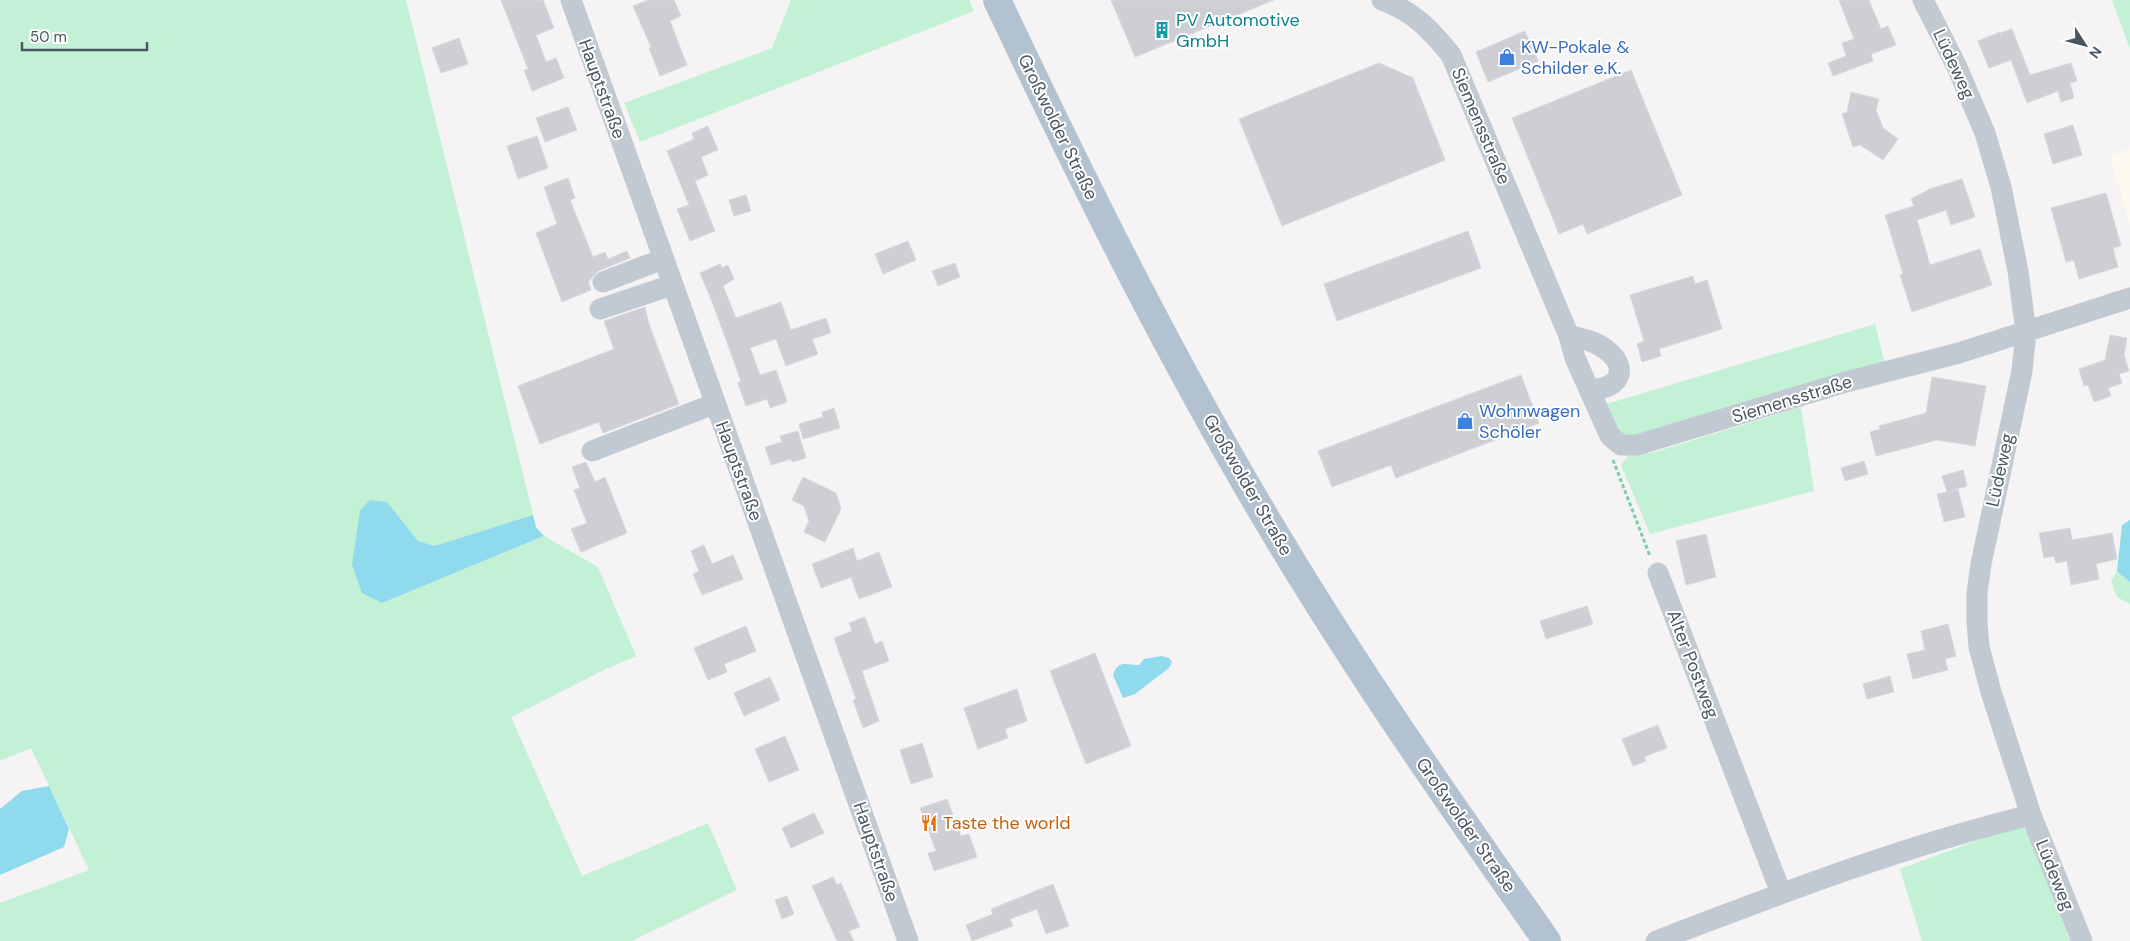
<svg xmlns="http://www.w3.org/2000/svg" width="2130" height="941" font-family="'DM Sans',sans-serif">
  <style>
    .commercial { fill: #fdf9ef }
    .green { fill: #c3f1d5 }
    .water { fill: #90daee }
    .building { fill: #cdcfd5; stroke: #d7d9de }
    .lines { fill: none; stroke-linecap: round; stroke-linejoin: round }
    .path { stroke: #7ad0a6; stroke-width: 3; stroke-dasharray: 4 2.5; stroke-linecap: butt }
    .minor { stroke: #c1cad2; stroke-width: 21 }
    .major { stroke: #b3c2d1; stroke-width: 28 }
    .labels { text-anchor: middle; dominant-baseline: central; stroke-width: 4; stroke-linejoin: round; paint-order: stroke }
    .culture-label { font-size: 18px; fill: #0d838f; stroke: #fff; text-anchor: start }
    .shop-label { font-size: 18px; fill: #366cbe; stroke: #fff; text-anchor: start }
    .street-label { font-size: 18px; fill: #4a5661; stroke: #fff }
    .food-label { font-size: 18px; fill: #c56008; stroke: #fff; text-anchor: start }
  </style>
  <rect width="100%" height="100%" fill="#f5f3f3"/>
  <path class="commercial" d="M 2130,148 L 2130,225 L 2110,156 Z"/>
  <path class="green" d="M 0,0 L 406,0 L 533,515 L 434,546 L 382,603 L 544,536 L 598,567 L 636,656 L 606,669 L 511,717 L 582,876 L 708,823 L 737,890 L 632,941 L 0,941 L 0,903 L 89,870 L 31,748 L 0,761 Z
    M 791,0 L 969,0 L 974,11 L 640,142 L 624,103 L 772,48 Z
    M 2112,0 L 2130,0 L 2130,49 Z
    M 1875,324 L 1885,364 L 1657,433 L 1621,436 L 1603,405 Z
    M 1801,407 L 1814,491 L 1650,534 L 1621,465 L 1630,453 L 1651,453 Z
    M 2117,571 L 2130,582 L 2130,604 L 2117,597 L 2111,581 Z
    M 2019,825 L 2029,832 L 2070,941 L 1922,941 L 1900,869 Z"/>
  <path class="water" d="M 370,500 L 387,502 L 418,541 L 434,546 L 533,515 L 536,527 L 544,536 L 382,603 L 362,593 L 352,565 L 360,510 Z
    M 2130,520 L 2130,582 L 2117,571 L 2122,525 Z
    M 1162,656 L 1169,658 L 1172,662 L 1169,668 L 1135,694 L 1123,698 L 1113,675 C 1119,659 1125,665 1139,665 L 1144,659 Z
    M 49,786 L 69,829 L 64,847 L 0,875 L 0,809 L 22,791 Z"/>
  <path class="building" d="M 501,0 L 543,0 L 554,28 L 536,35 L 546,62 L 556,58 L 564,78 L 532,91 L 524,70 L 528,69 Z
    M 648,0 L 674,0 L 681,16 L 670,21 L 687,65 L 660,76 L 649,48 L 651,47 L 633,6 Z
    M 1111,0 L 1274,0 L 1135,57 Z
    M 1839,0 L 1869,0 L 1881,29 L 1888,26 L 1896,45 L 1871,54 L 1873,61 L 1833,76 L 1828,63 L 1846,56 L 1842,43 L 1854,39 Z
    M 2012,29 L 2030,75 L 2071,63 L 2077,81 L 2070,83 L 2074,98 L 2061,102 L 2058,91 L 2027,103 L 2011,60 L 1989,68 L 1978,41 L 2000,32 L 2002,38 L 2001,33 Z
    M 1525,31 L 1538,61 L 1488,82 L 1476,52 Z
    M 459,38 L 468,64 L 441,73 L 432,48 Z
    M 1379,63 L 1413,78 L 1445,160 L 1282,226 L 1239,119 Z
    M 1631,70 L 1682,195 L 1587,234 L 1583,224 L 1559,234 L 1512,118 Z
    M 1851,92 L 1879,99 L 1876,110 L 1883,128 L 1898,139 L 1883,160 L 1860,145 L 1853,147 L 1842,114 L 1847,112 Z
    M 568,107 L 577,130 L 545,142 L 536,118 Z
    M 2073,125 L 2082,155 L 2053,164 L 2044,134 Z
    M 708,126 L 718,150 L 701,157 L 708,175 L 695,181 L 715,231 L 690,241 L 677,209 L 689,205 L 667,151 L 694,139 L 692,133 Z
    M 537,136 L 548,168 L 518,179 L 507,146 Z
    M 568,178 L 575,198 L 570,200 L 593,257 L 605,252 L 608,259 L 627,251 L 630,258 L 598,271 L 588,282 L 591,290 L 562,302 L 536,233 L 557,224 L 544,187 Z
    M 1962,179 L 1975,217 L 1951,225 L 1946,210 L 1917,220 L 1930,265 L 1980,249 L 1992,285 L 1912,312 L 1900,275 L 1903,274 L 1885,215 L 1914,206 L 1911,199 L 1930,189 Z
    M 2106,193 L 2121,246 L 2113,248 L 2118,267 L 2079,279 L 2074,260 L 2066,262 L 2051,208 Z
    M 746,195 L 751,211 L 734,216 L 729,200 Z
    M 1468,231 L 1481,268 L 1337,321 L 1324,284 Z
    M 908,241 L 916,260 L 883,274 L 875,254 Z
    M 955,263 L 960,277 L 938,286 L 932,271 Z
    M 720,264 L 722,268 L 728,265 L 734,279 L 723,286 L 736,318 L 781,302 L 791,330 L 826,318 L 831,333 L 812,339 L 818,354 L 786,366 L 776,339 L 750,348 L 760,375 L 776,370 L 787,402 L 770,408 L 767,399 L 746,406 L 738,383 L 741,381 L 713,304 L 700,273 Z
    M 1693,276 L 1695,284 L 1707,280 L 1722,329 L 1659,349 L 1661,356 L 1642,362 L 1637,344 L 1644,341 L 1630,295 Z
    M 645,307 L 649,324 L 679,404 L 603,433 L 599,422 L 540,444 L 518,386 L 614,349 L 604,321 Z
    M 2110,335 L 2127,338 L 2124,355 L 2129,371 L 2119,374 L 2122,383 L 2108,388 L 2111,396 L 2094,402 L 2088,385 L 2084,386 L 2079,369 L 2105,360 Z
    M 1521,375 L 1539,423 L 1396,478 L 1391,465 L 1332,487 L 1318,451 Z
    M 1932,377 L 1986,386 L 1975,446 L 1937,440 L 1876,456 L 1870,432 L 1880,429 L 1879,426 L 1926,413 Z
    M 834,408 L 840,428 L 803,439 L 799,424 L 823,417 L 822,412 Z
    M 798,431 L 806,458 L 792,462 L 791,459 L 771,465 L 765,447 L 782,442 L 780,436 Z
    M 1864,461 L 1868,474 L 1845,481 L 1841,468 Z
    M 586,462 L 595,482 L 605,477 L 627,533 L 581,552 L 571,529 L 587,523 L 574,490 L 580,488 L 572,467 Z
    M 1963,470 L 1967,486 L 1950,491 L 1958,489 L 1965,517 L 1944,522 L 1937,494 L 1947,492 L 1942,476 Z
    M 803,477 L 836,493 L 841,509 L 825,542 L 804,532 L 809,521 L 804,506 L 792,500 Z
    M 2070,528 L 2072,540 L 2112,533 L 2117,559 L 2096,564 L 2099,579 L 2071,585 L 2067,561 L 2056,563 L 2054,556 L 2044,558 L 2039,533 Z
    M 1706,534 L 1716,577 L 1686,585 L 1676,541 Z
    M 704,545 L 712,564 L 733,555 L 743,579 L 702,595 L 693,574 L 699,571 L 691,551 Z
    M 853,548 L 857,561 L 879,552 L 892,587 L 859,599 L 851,577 L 821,588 L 812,564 Z
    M 1587,606 L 1593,624 L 1546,639 L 1540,621 Z
    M 865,617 L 875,644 L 882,641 L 889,661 L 862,671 L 879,721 L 863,728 L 853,700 L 856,699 L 834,638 L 852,631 L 849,623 Z
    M 1948,624 L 1956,656 L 1945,659 L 1948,670 L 1913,679 L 1907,654 L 1925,650 L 1921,631 Z
    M 746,626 L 756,651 L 724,664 L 727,672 L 708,680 L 694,648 Z
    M 1095,653 L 1131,746 L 1086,764 L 1050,671 Z
    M 1890,676 L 1894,692 L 1867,699 L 1863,684 Z
    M 770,677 L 780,700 L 744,716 L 734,693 Z
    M 1017,689 L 1027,721 L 1005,729 L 1008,738 L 978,749 L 964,708 Z
    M 1658,725 L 1667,748 L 1644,757 L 1646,761 L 1633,766 L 1622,739 Z
    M 785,736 L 799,770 L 769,782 L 755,749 Z
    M 922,743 L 933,777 L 911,784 L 900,750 Z
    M 947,799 L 961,836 L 969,834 L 977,857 L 934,871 L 928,853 L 936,851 L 920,808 Z
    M 814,813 L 824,833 L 791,848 L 782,828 Z
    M 833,877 L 837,885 L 841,883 L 860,927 L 849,931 L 854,941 L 837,941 L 812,886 Z
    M 1053,884 L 1069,926 L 1046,934 L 1037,909 L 1010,919 L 1013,926 L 972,941 L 966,925 L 993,914 L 991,909 Z
    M 787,896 L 794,914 L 782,919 L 775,900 Z"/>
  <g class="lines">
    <path class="path" d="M 1613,460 L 1650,556"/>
    <path class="minor" d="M 571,0 L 908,941
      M 1382,0 C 1413,11 1430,29 1451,55 L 1569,336 L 1575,358 L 1610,436 L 1621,445 L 1637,445 L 1846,382 L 1959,353 L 2130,298
      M 1923,0 L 1957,67 L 1985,133 L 2001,187 L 2018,271 L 2026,332 L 2022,371 L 1981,564 L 1977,593 L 1977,622 L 1979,647 L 1991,692 L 2031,815 L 2082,941
      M 603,282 L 663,259
      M 600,309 L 672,285
      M 1569,336 C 1582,338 1598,342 1609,352 C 1631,372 1615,391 1589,389
      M 592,451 L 714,404
      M 1658,573 L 1781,893
      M 1656,941 C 1779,894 1903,846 2031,815"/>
    <path class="major" d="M 997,0 C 1083,182 1172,362 1276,535 C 1360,675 1453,808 1547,941"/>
  </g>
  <defs>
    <g id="building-bare" transform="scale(1.35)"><path d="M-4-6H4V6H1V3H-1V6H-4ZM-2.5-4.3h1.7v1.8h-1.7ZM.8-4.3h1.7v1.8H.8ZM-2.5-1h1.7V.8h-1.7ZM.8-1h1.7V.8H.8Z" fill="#0f9aa8" stroke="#fff" stroke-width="2.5" paint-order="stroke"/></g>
    <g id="shop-bare" transform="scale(1.35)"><path d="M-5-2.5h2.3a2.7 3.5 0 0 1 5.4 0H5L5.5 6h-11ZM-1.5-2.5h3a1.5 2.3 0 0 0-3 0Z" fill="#3f7fe0" stroke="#fff" stroke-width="2.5" paint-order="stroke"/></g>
    <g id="restaurant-bare" transform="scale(1.35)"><path d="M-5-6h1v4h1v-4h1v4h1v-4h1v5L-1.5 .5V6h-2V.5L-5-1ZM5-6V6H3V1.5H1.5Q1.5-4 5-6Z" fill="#e8710a" stroke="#fff" stroke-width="2.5" paint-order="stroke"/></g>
  </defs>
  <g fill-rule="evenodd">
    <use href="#building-bare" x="1162" y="30"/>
    <use href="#shop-bare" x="1507" y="57"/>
    <use href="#shop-bare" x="1465" y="421"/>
    <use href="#restaurant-bare" x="929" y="823"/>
  </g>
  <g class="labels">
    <g class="culture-label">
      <text x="1176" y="20">PV Automotive<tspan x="1176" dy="21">GmbH</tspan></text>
    </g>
    <g class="shop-label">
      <text x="1521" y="47">KW-Pokale &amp;<tspan x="1521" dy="21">Schilder e.K.</tspan></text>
      <text x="1479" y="411">Wohnwagen<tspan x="1479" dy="21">Schöler</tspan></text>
    </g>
    <g class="street-label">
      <text transform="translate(1954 64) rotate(65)">Lüdeweg</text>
      <text transform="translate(602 89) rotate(70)">Hauptstraße</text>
      <text transform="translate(1481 126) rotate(67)">Siemensstraße</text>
      <text transform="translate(1058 127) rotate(64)">Großwolder Straße</text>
      <text transform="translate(1792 399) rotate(-17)">Siemensstraße</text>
      <text transform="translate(2000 470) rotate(-78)">Lüdeweg</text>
      <text transform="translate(739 471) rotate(70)">Hauptstraße</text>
      <text transform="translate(1248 485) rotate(60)">Großwolder Straße</text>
      <text transform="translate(1693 664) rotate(69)">Alter Postweg</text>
      <text transform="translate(1466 825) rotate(55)">Großwolder Straße</text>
      <text transform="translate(876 852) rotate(71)">Hauptstraße</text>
      <text transform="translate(2055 875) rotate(68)">Lüdeweg</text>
    </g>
    <g class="food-label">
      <text x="943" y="823">Taste the world</text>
    </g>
  </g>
  <g transform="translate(2085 45) rotate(126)" stroke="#ffffff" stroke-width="4" paint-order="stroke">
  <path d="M0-4L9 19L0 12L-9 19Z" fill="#4a5661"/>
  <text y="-8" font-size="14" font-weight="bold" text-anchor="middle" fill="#4a5661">N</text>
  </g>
  <path d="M22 42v8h125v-8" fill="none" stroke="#4a5661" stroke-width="2.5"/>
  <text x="30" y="42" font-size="15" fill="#4a5661" stroke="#ffffff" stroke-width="4" paint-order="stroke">50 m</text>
</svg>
